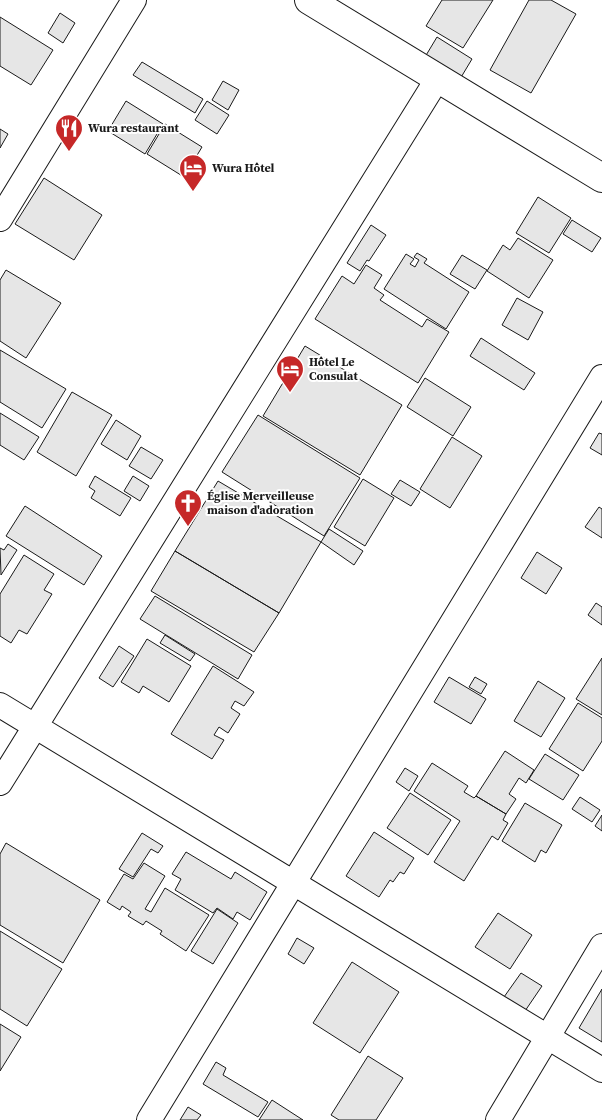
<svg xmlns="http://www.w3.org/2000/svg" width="602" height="1120" font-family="'Source Serif 4',serif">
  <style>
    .building { fill: #e6e6e6; stroke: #1a1a1a }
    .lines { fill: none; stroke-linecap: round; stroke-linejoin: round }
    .minor-casing { stroke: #1a1a1a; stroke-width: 26 }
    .tertiary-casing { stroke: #1a1a1a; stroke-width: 30 }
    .minor { stroke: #fff; stroke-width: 24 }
    .tertiary { stroke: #fff; stroke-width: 28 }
    .labels { text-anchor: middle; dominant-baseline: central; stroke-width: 4; stroke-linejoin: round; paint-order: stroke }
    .poi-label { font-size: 12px; font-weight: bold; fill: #1a1a1a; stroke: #fff; text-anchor: start }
  </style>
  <rect width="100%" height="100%" fill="#fff"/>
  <path class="building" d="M 442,0 L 493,0 L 463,48 L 426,26 Z
    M 529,0 L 551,0 L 576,14 L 531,93 L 490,70 Z
    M 60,13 L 75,23 L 63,43 L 48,33 Z
    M 0,17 L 53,50 L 31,85 L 0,66 Z
    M 437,37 L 472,59 L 460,79 L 425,57 Z
    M 142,62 L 203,99 L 195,113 L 133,75 Z
    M 223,81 L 239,90 L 228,110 L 212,100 Z
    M 126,101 L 163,124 L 145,154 L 108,131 Z
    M 207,101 L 229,115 L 217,134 L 195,120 Z
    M 165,124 L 202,147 L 184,177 L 147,154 Z
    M 0,129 L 8,134 L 0,148 Z
    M 44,178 L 102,215 L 74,260 L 15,224 Z
    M 538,197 L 571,218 L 549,253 L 516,233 Z
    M 572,220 L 601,238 L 592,252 L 563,234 Z
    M 371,225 L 386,235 L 369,261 L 367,260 L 360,271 L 347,263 Z
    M 518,238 L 553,260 L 529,298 L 487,271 L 503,245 L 510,250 Z
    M 417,253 L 427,259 L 424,263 L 469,292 L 446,329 L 384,289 L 406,254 L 414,259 L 410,264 L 415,267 L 419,260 L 414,257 Z
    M 462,255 L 487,270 L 475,289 L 450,274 Z
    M 366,265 L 382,275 L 374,288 L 384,295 L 380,300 L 422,327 L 427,319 L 449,332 L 418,383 L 315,319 L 342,276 L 354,284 Z
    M 6,270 L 61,303 L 26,358 L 0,341 L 0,280 Z
    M 517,298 L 543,312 L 528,340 L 502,325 Z
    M 481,338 L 535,373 L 524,390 L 470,356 Z
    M 305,346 L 402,405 L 360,475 L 263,416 Z
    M 0,350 L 66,389 L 42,428 L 0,402 Z
    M 425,378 L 471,407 L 453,436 L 407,407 Z
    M 72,392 L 112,415 L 76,476 L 37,452 Z
    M 0,413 L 39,437 L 24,460 L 0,445 Z
    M 258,415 L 360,478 L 324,536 L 222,472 Z
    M 116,420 L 141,436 L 127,460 L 101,444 Z
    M 599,433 L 602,434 L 602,455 L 590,448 Z
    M 452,437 L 482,456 L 450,508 L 420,489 Z
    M 141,447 L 163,460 L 151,479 L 129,466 Z
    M 95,476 L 131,498 L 120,516 L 91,498 L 95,491 L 89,487 Z
    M 133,476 L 149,486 L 140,501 L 124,491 Z
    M 363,479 L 394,498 L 365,546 L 334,527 Z
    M 400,480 L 420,492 L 411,506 L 391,494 Z
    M 218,481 L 321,542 L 279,613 L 175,551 Z
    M 25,506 L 102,556 L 84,585 L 6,536 Z
    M 599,507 L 602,509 L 602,538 L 585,527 Z
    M 329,529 L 363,551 L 354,565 L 321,542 Z
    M 8,544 L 17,550 L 1,575 L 0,548 L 4,550 Z
    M 175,551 L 279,613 L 254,652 L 151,591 Z
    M 537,552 L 562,568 L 546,594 L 521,578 Z
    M 24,555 L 54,574 L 44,590 L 52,594 L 27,634 L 19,630 L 11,643 L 0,636 L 0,594 Z
    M 155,596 L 252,655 L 238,679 L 140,619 Z
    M 596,603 L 602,607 L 602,625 L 588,615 Z
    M 165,635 L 195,654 L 190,661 L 160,643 Z
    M 147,639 L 191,666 L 169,702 L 143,686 L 139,693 L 121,682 Z
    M 119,646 L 134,656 L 113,687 L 99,678 Z
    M 602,658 L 602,715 L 576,699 Z
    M 213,666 L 254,692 L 244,706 L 235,701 L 231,708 L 240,714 L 228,733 L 219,727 L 214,735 L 224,740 L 212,759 L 171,734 Z
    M 449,677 L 486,699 L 471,724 L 434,702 Z
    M 475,677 L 487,684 L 481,694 L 469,687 Z
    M 538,681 L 565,698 L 541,737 L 514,721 Z
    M 578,703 L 602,718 L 602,741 L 583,771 L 549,749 Z
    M 505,751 L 534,770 L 526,783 L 519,778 L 509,794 L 516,799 L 506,814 L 476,796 Z
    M 545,754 L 579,775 L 563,800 L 529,779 Z
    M 432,763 L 468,786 L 464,792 L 474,798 L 476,796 L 506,814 L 503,820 L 508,823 L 498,840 L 492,836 L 464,881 L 434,862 L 460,821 L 414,791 Z
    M 405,768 L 418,776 L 409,791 L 396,782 Z
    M 410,793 L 451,820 L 428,855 L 387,828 Z
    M 580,797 L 600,810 L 592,822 L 572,809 Z
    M 525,803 L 562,825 L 546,853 L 541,850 L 535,862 L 502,841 Z
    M 602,815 L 602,831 L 595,826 Z
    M 374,832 L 414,858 L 404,874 L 400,872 L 393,882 L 390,880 L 379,897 L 346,876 Z
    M 142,833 L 163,846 L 158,853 L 151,849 L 133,877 L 119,869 Z
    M 6,843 L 100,900 L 63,963 L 0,925 L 0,854 Z
    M 186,852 L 231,879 L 235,872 L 267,892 L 250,920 L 237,912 L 233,919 L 217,908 L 213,913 L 175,890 L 181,879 L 172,874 Z
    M 144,863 L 165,876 L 145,909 L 151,912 L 165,888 L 209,915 L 186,951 L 160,934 L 162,931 L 146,921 L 143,925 L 128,916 L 131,912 L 122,906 L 120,910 L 107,902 L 124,874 L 133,879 Z
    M 217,909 L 238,923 L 213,964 L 191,951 Z
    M 498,913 L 532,935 L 510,969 L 475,947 Z
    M 0,931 L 62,969 L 27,1026 L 0,1009 Z
    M 297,938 L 314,948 L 304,964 L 288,954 Z
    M 352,962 L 399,992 L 360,1053 L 313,1023 Z
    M 521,973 L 542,986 L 525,1011 L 504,997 Z
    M 602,989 L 602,1042 L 579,1028 Z
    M 0,1024 L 21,1037 L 0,1071 Z
    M 368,1056 L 403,1078 L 376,1120 L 339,1120 L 331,1115 Z
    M 216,1062 L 226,1068 L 223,1075 L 268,1102 L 258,1117 L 203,1084 Z
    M 272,1100 L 303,1120 L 259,1120 Z
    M 188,1107 L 201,1115 L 197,1120 L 180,1120 Z"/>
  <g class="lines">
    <g class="minor-casing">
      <path id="minor" d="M 0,219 L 134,0
        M 0,705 L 602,1070
        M 0,783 L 438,78
        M 149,1120 L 602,377
        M 498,1120 L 602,946"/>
    </g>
    <g class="tertiary-casing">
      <path id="tertiary" d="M 309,0 L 602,178"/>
    </g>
    <use href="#minor" class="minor"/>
    <use href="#tertiary" class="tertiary"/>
  </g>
  <defs>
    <g id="restaurant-pin" transform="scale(1.4375)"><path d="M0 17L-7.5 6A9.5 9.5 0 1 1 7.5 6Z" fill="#c62828" stroke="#fff"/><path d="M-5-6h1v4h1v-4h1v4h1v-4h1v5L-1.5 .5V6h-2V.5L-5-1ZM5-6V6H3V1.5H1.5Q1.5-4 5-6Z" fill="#fff"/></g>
    <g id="hotel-pin" transform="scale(1.4375)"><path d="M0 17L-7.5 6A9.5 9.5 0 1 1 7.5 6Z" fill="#c62828" stroke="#fff"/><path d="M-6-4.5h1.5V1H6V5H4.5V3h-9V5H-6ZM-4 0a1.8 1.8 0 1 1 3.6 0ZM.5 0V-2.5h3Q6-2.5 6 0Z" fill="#fff"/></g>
    <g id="church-pin" transform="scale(1.4375)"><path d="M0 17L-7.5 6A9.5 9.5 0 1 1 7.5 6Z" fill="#c62828" stroke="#fff"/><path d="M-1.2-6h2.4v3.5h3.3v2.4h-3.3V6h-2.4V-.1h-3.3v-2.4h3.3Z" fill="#fff"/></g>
  </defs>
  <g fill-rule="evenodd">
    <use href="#restaurant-pin" x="69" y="128"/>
    <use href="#hotel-pin" x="193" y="168"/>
    <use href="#hotel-pin" x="290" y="369"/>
    <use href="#church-pin" x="188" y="503"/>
  </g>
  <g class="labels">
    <g class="poi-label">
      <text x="88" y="128">Wura restaurant</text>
      <text x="212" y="168">Wura Hôtel</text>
      <text x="309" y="362">Hôtel Le<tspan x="309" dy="14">Consulat</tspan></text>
      <text x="207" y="496">Église Merveilleuse<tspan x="207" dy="14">maison d'adoration</tspan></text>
    </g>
  </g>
</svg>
